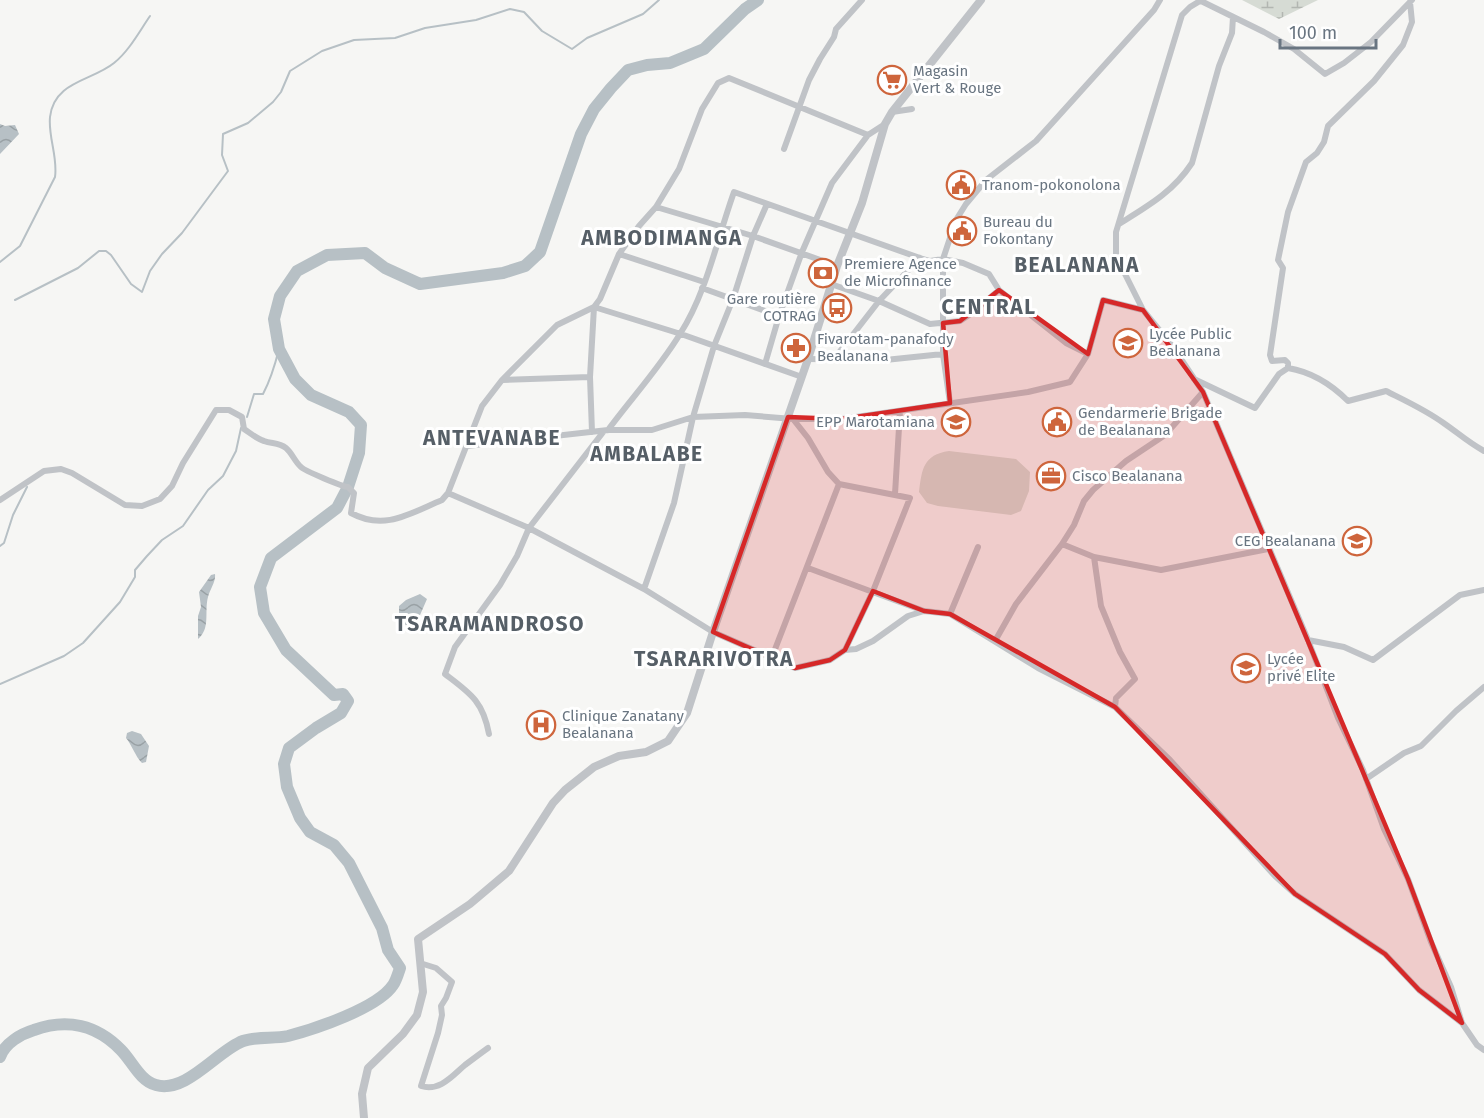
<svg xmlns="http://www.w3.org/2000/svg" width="1484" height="1118" font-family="'Fira Sans',sans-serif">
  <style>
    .green { fill: #d6dbd4 }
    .wetland { fill: url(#wetland-marsh) }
    .water { fill: url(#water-waves) }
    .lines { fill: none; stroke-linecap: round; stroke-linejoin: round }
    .stream { stroke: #b7c0c5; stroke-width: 2 }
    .river { stroke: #b7c0c5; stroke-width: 12 }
    .minor { stroke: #c0c3c7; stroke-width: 6 }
    .tertiary { stroke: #c0c3c7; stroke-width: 8 }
    .marked { fill: #d62828; fill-opacity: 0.2; stroke: #d62828; stroke-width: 4.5; stroke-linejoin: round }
    .labels { text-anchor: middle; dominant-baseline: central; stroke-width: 6; stroke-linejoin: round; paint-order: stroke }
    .poi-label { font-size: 15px; fill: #697581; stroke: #fff; text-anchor: start }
    .district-label { font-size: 21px; font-weight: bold; letter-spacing: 1.5px; fill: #565f67; stroke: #fff }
  </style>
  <defs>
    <pattern id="wetland-marsh" width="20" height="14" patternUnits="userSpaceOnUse" patternTransform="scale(1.5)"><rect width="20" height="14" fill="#d6dbd4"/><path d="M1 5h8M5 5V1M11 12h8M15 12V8" fill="none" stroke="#b2b6b1"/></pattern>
    <pattern id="water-waves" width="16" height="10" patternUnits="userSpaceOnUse" patternTransform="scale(1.5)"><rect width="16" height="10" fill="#b7c0c5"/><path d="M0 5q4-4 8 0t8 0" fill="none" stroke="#99a1a5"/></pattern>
  </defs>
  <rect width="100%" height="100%" fill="#f6f6f4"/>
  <path class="green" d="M 949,451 L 1016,459 L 1030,472 L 1029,491 L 1021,511 L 1011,515 L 938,506 L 927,503 L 919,492 C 922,469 923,455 949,451 Z"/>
  <path class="wetland" d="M 1242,0 L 1318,0 L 1279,19 Z"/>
  <path class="water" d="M 0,124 L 5,126 L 15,125 L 19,134 L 0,154 Z
    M 215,574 C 216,582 210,589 208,597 C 204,612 211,628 198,639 L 198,616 L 201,607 L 199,592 L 211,575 Z
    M 420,594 L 427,599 L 417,622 L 409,626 L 399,622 L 399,606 L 406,600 Z
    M 132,731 L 141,734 L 149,746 L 146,762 L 142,763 C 135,756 132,745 126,738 L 127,733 Z"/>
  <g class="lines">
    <path class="stream" d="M 0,262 L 20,246 L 55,177 C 58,157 48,137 50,117 C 54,81 92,81 114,63 C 129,51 139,32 150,16
      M 15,300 L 78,268 L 99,251 L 106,251 L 111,255 L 131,284 L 142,292 L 150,271 L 162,254 L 182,233 L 228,171 L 222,155 L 223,134 L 248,123 L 273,102 L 281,92 L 290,71 L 322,51 L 354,40 L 395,38 L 425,28 L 476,20 L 510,9 L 524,12 L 542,31 L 572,49 L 587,38 L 643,14 L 659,0
      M 247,417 L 254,394 L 263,394 C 271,379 275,365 279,349
      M 0,546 L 4,543 L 13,515 L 27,487
      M 0,684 L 64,656 L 83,643 L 120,602 L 135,577 L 135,570 L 147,556 L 162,540 L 183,526 L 208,490 L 223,476 L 236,451 L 241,428"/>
    <path class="river" d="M 0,1057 C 5,1043 21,1034 34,1030 C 67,1018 97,1025 121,1050 C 132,1061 140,1081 156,1085 C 186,1094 218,1050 243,1041 C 257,1036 274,1039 288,1036 C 315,1029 378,1008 393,985 C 396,981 398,974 400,968 L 388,950 L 382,928 L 349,863 L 334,845 L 310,832 L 300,818 L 287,787 L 284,764 L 289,748 L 316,728 L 341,713 L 348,701 L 343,694 L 334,695 L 286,650 L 264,613 L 260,587 L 271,558 L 337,508 L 348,487 L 359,453 L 361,425 L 349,412 L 311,395 L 295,379 L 279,349 L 274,319 L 280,296 L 297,271 L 327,255 L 365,253 L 385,268 L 420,284 L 503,273 L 525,266 L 540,252 L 581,134 L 594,109 L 611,88 L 628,70 L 647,65 L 670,63 L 704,49 L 745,9 L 758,0"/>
    <path class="minor" d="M 1199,0 L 1264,32 L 1294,49 L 1325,74 L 1344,63 L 1371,42 L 1412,0
      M 1200,1 L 1190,7 L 1182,15 L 1116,232 L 1116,256 L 1143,310 L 1173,347 L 1203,392 L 1308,640 L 1338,718 L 1363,770 L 1384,829 L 1408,879 L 1431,942 L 1451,987 L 1462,1023
      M 892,112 L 912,109
      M 784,149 L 809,80 L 820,59 L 834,37 L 836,29 L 862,0
      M 656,207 L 753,236 L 837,266
      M 1119,224 C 1148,206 1173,192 1192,163 L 1219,66 L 1232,33 L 1233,17
      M 619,254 L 704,282
      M 831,284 L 879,301 L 930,324 L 960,321 L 972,313 L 999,290
      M 702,288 L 779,316
      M 594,307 L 681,334 L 802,377
      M 808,359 L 885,360 L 943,354
      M 834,359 L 879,301 L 920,258
      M 765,364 L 779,316 L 802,252 L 832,183 L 868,135 L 885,124
      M 1288,368 L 1288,363 L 1285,360 L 1272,361 L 1270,355 L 1283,268 L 1278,260 L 1288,212 L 1306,162 L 1317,153 L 1324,142 L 1328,126 L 1374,81 L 1403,45 L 1412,22 L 1410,2
      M 1194,379 L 1255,408 L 1279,374 L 1288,368 C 1312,372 1331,384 1348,401 L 1386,391 C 1406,401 1426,410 1445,424 C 1458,433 1469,443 1484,451
      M 503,380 L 590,377
      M 950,403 L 943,354 L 943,259 L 956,220 L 966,204 L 986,180 L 1036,141 L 1154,10 L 1160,0
      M 608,430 C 631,399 660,367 680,334 C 707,292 717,239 734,192 L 920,258 L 930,261 L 943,259 L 963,263 L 989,274 L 999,290 L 1066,343 L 1088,354
      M 592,432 L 590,377 L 594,307
      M 467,446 L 608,430 L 652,430 L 693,417 L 745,415 L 793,419 L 842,419 L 1028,392 L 1070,382 L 1088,354 L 1103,300 L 1143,310
      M 448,493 L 529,528 L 644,589 L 713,632 L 795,668 L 830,660 L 845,650 L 873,591 L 910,498 L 839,484 L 828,472 L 808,438 L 793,419
      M 895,494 L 900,411
      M 0,500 L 44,471 L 61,469 L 72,473 L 125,505 L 142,506 L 160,499 L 172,486 L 183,463 L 216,410 L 229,410 L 242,417 L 244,429 C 250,433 257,439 264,441 C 272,444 279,442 286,448 C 292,453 295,462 301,467 C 305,471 343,487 348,487 L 354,493 L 351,513 C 384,531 409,514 442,500 L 448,493 L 482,406 L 502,380 L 557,325 L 594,307 L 600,299 L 619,254 L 639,226 L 656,207 L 679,169 L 702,109 L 718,83 L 729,78 L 868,135
      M 1062,544 L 1094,557 L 1161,570 L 1268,549
      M 1094,557 L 1101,606 L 1120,652 L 1135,679 L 1116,698 L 1115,707
      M 808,568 L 924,611
      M 644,589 L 674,503 L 693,417 L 714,346 L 733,299 L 753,236 L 767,204
      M 950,614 L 978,547
      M 1308,640 L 1344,647 L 1373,660 L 1460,595 L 1484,590
      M 995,641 L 1016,604 L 1062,544 L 1074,525 L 1084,501 L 1093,490 L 1126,461 L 1165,435 L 1203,392
      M 845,650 L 856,649 L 873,641 L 908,616 L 924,611 L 950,614 L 1038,668 L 1115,707 L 1170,760 L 1275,876 L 1295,894 L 1385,954 L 1419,990 L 1462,1023 L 1477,1045 L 1484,1050
      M 772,657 L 839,484
      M 489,734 C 483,701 470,693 445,674 L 455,647 L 500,585 L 517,556 L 529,528 L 604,431
      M 1366,779 L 1404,753 L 1421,746 L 1456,711 L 1484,687
      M 420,963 L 436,968 L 452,982 L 446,998 L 441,1006 L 442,1015 L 438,1033 L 421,1086 C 440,1092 453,1075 465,1065 C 473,1059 481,1053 488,1048"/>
    <path class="tertiary" d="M 364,1118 L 362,1094 L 368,1068 L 403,1034 L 417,1015 L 423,992 L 418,939 L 470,904 L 509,871 L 553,803 L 565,790 L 594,767 L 619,756 L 646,752 L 668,741 L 687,713 L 713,632 L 808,359 L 837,266 L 862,203 L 885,124 L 892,112 L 981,0"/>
  </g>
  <path class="marked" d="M 999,290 L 1088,354 L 1103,300 L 1143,310 L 1203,392 L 1408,879 L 1462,1023 L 1419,990 L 1385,954 L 1295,894 L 1115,707 L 950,614 L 924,611 L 873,591 L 845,650 L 830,660 L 795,668 L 713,632 L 788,417 L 842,419 L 950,403 L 943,323 L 960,321 Z"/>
  <defs>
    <g id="supermarket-ring" transform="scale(1.5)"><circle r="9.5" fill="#fff" stroke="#ce653c" stroke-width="1.5"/><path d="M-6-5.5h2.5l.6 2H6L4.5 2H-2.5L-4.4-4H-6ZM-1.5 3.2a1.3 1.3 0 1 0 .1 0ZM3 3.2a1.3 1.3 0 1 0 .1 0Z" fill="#ce653c"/></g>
    <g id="civic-ring" transform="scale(1.5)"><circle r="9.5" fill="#fff" stroke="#ce653c" stroke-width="1.5"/><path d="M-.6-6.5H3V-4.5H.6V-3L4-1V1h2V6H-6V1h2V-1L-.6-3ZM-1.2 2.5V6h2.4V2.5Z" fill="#ce653c"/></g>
    <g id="bank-ring" transform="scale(1.5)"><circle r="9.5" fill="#fff" stroke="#ce653c" stroke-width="1.5"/><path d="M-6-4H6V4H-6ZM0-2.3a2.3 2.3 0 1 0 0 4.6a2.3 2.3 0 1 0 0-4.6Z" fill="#ce653c"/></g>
    <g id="bus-ring" transform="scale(1.5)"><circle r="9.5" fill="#fff" stroke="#ce653c" stroke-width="1.5"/><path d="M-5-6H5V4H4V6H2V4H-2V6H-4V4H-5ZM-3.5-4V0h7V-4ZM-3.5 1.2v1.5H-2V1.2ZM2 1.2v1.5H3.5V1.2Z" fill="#ce653c"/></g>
    <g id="school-ring" transform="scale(1.5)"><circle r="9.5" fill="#fff" stroke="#ce653c" stroke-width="1.5"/><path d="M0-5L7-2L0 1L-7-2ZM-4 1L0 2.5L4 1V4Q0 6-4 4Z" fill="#ce653c"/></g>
    <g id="pharmacy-ring" transform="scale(1.5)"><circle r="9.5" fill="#fff" stroke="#ce653c" stroke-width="1.5"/><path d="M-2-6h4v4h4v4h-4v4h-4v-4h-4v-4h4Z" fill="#ce653c"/></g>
    <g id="office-ring" transform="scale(1.5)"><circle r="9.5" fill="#fff" stroke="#ce653c" stroke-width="1.5"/><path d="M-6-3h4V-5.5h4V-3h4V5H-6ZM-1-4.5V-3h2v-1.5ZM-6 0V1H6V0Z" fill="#ce653c"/></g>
    <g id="hospital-ring" transform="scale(1.5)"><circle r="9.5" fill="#fff" stroke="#ce653c" stroke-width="1.5"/><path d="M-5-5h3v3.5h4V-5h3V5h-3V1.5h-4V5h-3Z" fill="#ce653c"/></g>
  </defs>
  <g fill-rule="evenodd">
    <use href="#supermarket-ring" x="892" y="80"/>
    <use href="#civic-ring" x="961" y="185"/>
    <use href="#civic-ring" x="962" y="231"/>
    <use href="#bank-ring" x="823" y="273"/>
    <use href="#bus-ring" x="837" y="308"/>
    <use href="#school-ring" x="1128" y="343"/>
    <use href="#pharmacy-ring" x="796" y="348"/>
    <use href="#school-ring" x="956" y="422"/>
    <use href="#civic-ring" x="1057" y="422"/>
    <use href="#office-ring" x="1051" y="476"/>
    <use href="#school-ring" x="1357" y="541"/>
    <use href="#school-ring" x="1246" y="668"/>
    <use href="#hospital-ring" x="541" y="725"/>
  </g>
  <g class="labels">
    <g class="poi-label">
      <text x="913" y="71">Magasin<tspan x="913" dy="17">Vert &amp; Rouge</tspan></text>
      <text x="982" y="185">Tranom-pokonolona</text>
      <text x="983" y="222">Bureau du<tspan x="983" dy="17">Fokontany</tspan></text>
      <text x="844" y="264">Premiere Agence<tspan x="844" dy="17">de Microfinance</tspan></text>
      <text x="816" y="299" text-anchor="end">Gare routière<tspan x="816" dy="17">COTRAG</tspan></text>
      <text x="1149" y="334">Lycée Public<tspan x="1149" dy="17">Bealanana</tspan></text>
      <text x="817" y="339">Fivarotam-panafody<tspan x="817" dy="17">Bealanana</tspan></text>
      <text x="1078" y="413">Gendarmerie Brigade<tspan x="1078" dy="17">de Bealanana</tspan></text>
      <text x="935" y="422" text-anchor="end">EPP Marotamiana</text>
      <text x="1072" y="476">Cisco Bealanana</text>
      <text x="1336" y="541" text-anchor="end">CEG Bealanana</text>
      <text x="1267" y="659">Lycée<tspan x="1267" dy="17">privé Elite</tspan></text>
      <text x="562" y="716">Clinique Zanatany<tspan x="562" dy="17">Bealanana</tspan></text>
    </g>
    <g class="district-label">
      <text x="662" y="238">AMBODIMANGA</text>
      <text x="1077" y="265">BEALANANA</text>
      <text x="989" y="307">CENTRAL</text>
      <text x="492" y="438">ANTEVANABE</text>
      <text x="647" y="454">AMBALABE</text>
      <text x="490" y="624">TSARAMANDROSO</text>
      <text x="714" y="659">TSARARIVOTRA</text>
    </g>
  </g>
  <path d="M1280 39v9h96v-9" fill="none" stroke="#697581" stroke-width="3"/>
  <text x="1289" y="39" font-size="18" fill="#697581" stroke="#ffffff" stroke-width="4.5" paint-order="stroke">100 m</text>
</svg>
